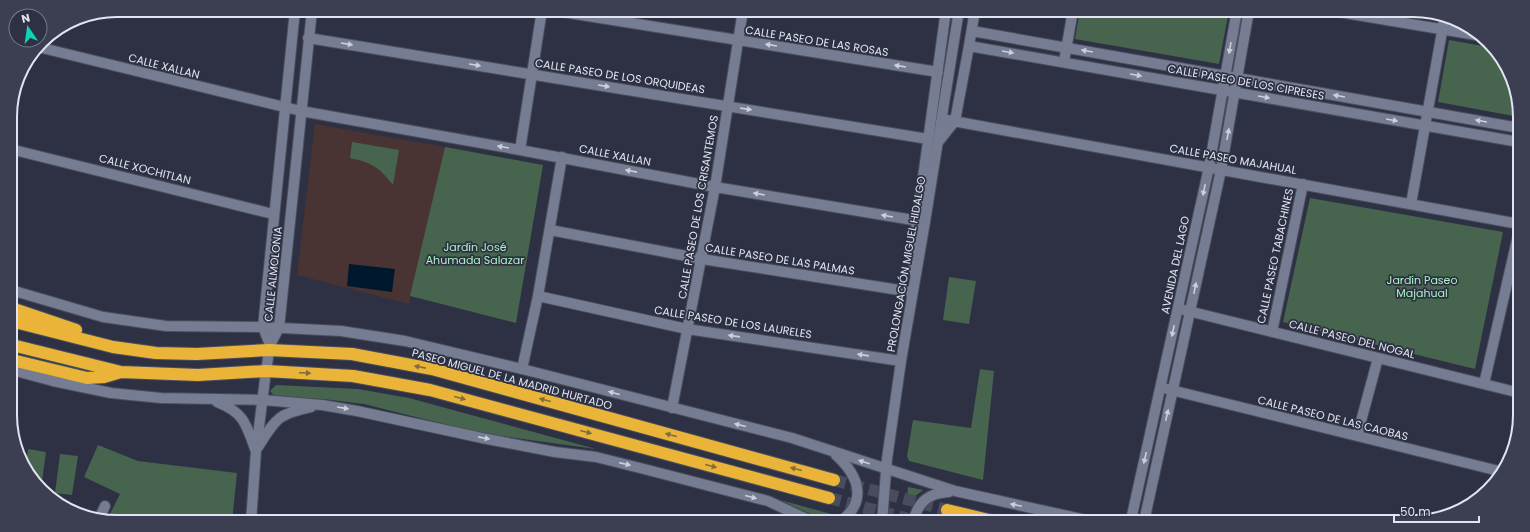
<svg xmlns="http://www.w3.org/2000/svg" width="1530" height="532" font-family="Poppins,sans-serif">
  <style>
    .education { fill: #493433 }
    .green { fill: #46644e }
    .water { fill: #00182e }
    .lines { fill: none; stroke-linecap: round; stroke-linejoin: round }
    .highway-tunnel { stroke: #484c5d; stroke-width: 12; stroke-dasharray: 12 6; stroke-linecap: butt }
    .street-casing { stroke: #4a4e5d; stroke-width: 12 }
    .secondary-casing { stroke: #4a4e5d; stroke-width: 12 }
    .highway-casing { stroke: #4a4e5d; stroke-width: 14 }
    .street { stroke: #767c91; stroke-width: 10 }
    .secondary { stroke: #767c91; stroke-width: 10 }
    .highway { stroke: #e9b437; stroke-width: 12 }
    .oneway { fill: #ccd0de }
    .oneway2 { fill: #826c3e }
    .labels { text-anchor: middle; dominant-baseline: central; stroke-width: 3.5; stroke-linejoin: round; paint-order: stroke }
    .street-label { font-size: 11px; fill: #e2e5f1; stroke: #2d3143 }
    .park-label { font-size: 11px; fill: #abf4c0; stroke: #2d3143 }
    .rim { fill: none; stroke: #e2e5f1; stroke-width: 2 }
  </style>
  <rect width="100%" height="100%" fill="#2d3143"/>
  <path class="education" d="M 315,124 L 445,147 L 409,304 L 297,275 Z"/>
  <path class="green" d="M 1080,10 L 1229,10 L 1219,64 L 1075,39 Z
    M 1449,40 L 1494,48 L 1519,102 L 1519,117 L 1438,102 Z
    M 352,142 L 399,150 L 393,185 C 379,167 372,163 350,158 Z
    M 445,147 L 543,165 L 516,323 L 410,296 Z
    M 1310,198 L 1503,232 L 1475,369 L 1283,322 Z
    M 949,277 L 976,281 L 969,324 L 943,320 Z
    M 980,369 L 994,371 L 983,480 L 909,461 L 907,456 L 913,420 L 971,428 Z
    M 276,385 L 358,389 L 409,398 L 596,449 L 479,433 L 364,404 L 323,399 L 276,398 L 270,391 Z
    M 98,445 L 138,461 L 237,473 L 232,522 L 117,522 L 107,520 L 120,494 L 84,477 Z
    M 28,449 L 46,452 L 41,489 L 37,486 L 26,465 Z
    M 60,454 L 78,456 L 72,495 L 55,493 Z
    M 908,487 L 923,490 L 914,497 L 906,506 Z
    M 780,500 L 835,515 L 819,518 Z"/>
  <path class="water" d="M 349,264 L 395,269 L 392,292 L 347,286 Z"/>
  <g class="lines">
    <path class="highway-tunnel" d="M 834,480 L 947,510
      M 829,498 L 920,522"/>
    <g class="street-casing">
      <path id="street" d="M 550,10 L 938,72
        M 1327,10 L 1476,35
        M 972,31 L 1519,128
        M 308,38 L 928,139
        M 969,46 L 1519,142
        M 38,47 L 301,111 L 520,150 L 715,187 L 925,222
        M 1064,62 L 1073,10
        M 942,119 L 1519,224
        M 939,141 L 955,121 L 969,46 L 975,10
        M 10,149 L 273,214
        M 520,150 L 542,10
        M 1411,204 L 1445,15
        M 550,230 L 702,259 L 912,292
        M 914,272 L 914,253 L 917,221 L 946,10
        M 538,296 L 687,329 L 901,361
        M 1184,310 L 1520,393
        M 1272,332 L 1303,184
        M 522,369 L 538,296 L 562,157
        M 1484,384 L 1519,231
        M 1167,389 L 1499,471
        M 672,408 L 715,187 L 743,10
        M 1357,436 L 1378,358
        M 99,519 L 105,506
        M 1128,522 L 1131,520 L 1209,167 L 1237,10
        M 1145,522 L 1145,517 L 1221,170 L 1249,10"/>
    </g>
    <g class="secondary-casing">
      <path id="secondary" d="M 11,290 L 103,317 L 166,326 L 263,327 L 341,331 L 405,341 L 522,369 L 792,438 L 955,491 L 1095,522
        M 270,345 L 263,327 L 295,10
        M 12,370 L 53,381 L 111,393 L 161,398 L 263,400 L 322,405 L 357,411 L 482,438 L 555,452 L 596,457 L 644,469 L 768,501 L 813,522
        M 217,402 C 243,412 246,423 255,449
        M 258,447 C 276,419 277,414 311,407
        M 836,455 C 859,476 868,501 840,522
        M 251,522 L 256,451 L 266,371 L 270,345 L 279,328 L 312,10
        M 882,522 L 887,459 L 901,361 L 925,222 L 959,10
        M 913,522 C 918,502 928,493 949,492"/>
    </g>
    <g class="highway-casing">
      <path id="highway" d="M 11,308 L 76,330
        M 11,321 L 113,347 L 156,353 L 197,354 L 269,350 L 352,354 L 432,369 L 834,480
        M 12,345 L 121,372 L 198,375 L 266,371 L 353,376 L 430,390 L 829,498
        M 12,360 L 87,378 L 104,377 L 121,372
        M 947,510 L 997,522"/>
    </g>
    <use href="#street" class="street"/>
    <use href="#secondary" class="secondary"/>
    <use href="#highway" class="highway"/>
  </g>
  <defs><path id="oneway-solid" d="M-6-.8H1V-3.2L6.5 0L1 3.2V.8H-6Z"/></defs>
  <g class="oneway">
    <use href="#oneway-solid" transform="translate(347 44) rotate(9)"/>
    <use href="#oneway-solid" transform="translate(771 45) rotate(-171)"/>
    <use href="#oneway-solid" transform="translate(1230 48) rotate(100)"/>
    <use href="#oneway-solid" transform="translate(1087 51) rotate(-170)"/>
    <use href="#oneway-solid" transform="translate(1008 52) rotate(10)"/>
    <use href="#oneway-solid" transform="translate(475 65) rotate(9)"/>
    <use href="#oneway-solid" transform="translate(900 66) rotate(-171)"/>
    <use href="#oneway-solid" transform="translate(1136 75) rotate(10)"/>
    <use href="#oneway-solid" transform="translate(604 86) rotate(9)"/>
    <use href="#oneway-solid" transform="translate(1339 96) rotate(-170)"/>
    <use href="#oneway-solid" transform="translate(1264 97) rotate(10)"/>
    <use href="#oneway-solid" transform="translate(746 109) rotate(9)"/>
    <use href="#oneway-solid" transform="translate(1392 120) rotate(10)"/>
    <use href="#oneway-solid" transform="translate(1481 121) rotate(-170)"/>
    <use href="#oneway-solid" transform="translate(1228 134) rotate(-80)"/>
    <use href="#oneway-solid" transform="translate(503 147) rotate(-170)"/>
    <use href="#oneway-solid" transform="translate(631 171) rotate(-169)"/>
    <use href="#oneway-solid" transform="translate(1204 190) rotate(102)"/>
    <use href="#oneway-solid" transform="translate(759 194) rotate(-170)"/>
    <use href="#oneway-solid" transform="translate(887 216) rotate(-170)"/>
    <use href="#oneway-solid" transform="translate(1195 288) rotate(-78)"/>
    <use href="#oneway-solid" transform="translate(1173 331) rotate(102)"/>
    <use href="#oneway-solid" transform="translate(734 336) rotate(-172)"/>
    <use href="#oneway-solid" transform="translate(863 355) rotate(-172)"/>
    <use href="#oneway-solid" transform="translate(614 393) rotate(-165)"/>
    <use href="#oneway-solid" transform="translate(343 408) rotate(9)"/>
    <use href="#oneway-solid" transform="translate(1167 415) rotate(-77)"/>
    <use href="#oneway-solid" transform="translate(740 425) rotate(-166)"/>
    <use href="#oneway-solid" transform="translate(484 438) rotate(11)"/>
    <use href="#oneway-solid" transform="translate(1145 458) rotate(103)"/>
    <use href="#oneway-solid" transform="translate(864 462) rotate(-162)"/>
    <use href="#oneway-solid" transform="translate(625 464) rotate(13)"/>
    <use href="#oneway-solid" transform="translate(751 497) rotate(15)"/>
    <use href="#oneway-solid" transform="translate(1016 505) rotate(-168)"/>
  </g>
  <g class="oneway2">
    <use href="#oneway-solid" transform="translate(420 367) rotate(-169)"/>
    <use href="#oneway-solid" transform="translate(305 373) rotate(3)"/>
    <use href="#oneway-solid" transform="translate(460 398) rotate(15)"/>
    <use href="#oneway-solid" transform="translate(545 400) rotate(-165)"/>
    <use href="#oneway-solid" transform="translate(586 432) rotate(15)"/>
    <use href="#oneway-solid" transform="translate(671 435) rotate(-165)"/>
    <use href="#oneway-solid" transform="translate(711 466) rotate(15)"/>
    <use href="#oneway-solid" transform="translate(796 469) rotate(-165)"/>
  </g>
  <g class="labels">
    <g class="street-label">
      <text transform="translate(817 41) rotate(9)">CALLE PASEO DE LAS ROSAS</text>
      <text transform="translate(164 66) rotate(14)">CALLE XALLAN</text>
      <text transform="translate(620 76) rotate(9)">CALLE PASEO DE LOS ORQUIDEAS</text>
      <text transform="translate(1246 82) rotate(10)">CALLE PASEO DE LOS CIPRESES</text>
      <text transform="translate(615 155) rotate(11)">CALLE XALLAN</text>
      <text transform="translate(1233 159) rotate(10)">CALLE PASEO MAJAHUAL</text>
      <text transform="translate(145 169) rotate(14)">CALLE XOCHITLAN</text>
      <text transform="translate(698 207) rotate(-80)">CALLE PASEO DE LOS CRISANTEMOS</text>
      <text transform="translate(1275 256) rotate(-78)">CALLE PASEO TABACHINES</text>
      <text transform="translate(780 259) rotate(9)">CALLE PASEO DE LAS PALMAS</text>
      <text transform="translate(906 264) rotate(-80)">PROLONGACIÓN MIGUEL HIDALGO</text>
      <text transform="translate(1175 265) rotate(-78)">AVENIDA DEL LAGO</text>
      <text transform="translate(273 274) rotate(-84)">CALLE ALMOLONIA</text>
      <text transform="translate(733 322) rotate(9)">CALLE PASEO DE LOS LAURELES</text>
      <text transform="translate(1352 339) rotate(14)">CALLE PASEO DEL NOGAL</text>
      <text transform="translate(512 379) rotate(15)">PASEO MIGUEL DE LA MADRID HURTADO</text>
      <text transform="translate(1333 418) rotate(14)">CALLE PASEO DE LAS CAOBAS</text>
    </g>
    <g class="park-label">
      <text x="475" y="247">Jardín José<tspan x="475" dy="13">Ahumada Salazar</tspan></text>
      <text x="1422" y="280">Jardín Paseo<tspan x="1422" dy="13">Majahual</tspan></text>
    </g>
  </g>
  <path d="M0 0H1530V532H0ZM117 17H1413A100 100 0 0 1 1513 117V415A100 100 0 0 1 1413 515H117A100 100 0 0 1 17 415V117A100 100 0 0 1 117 17Z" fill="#3b3f51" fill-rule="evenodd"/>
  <path class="rim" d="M117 17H1413A100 100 0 0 1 1513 117V415A100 100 0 0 1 1413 515H117A100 100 0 0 1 17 415V117A100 100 0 0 1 117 17Z"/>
  <g transform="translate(28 28) rotate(347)"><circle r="19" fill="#2d3143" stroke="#757989"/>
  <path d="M0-3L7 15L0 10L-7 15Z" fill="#0ed5b4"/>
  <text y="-6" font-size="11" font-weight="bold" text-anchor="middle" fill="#e2e5f1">N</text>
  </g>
  <path d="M1394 516v6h85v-6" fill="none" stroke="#e2e5f1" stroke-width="2"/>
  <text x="1400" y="516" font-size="12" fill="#e2e5f1" stroke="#2d3143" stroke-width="3" paint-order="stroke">50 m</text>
</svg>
